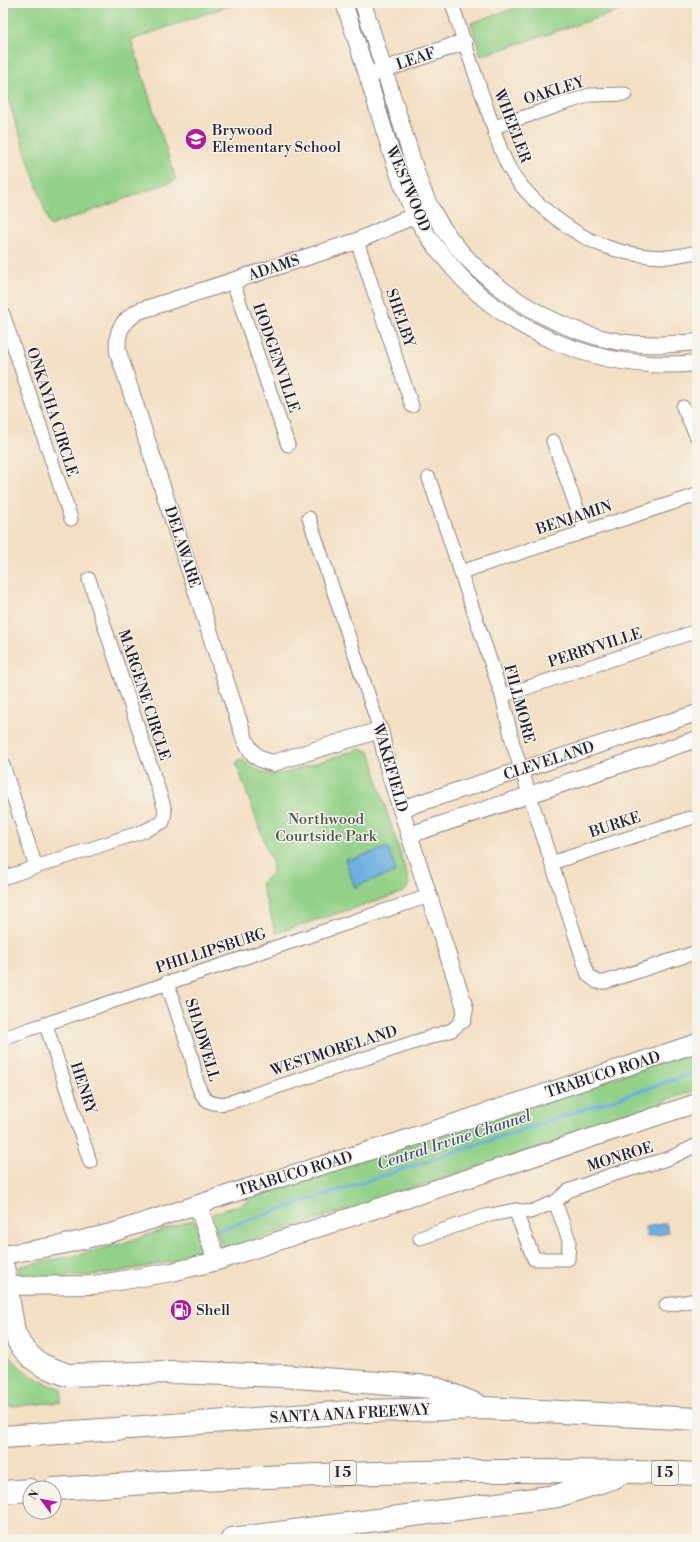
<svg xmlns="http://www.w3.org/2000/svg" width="700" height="1542" font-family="'Libre Bodoni',serif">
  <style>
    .green { fill: #92d187; stroke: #5a7a61 }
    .water { fill: #6dafe2; stroke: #48688e }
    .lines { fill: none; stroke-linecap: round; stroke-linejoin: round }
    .stream { stroke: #6dafe2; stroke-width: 3.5 }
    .minor-casing { stroke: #8a807f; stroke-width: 15 }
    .tertiary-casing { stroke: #8a807f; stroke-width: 18 }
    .secondary-casing { stroke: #8a807f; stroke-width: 20 }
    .motorway-casing { stroke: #8a807f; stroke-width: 24 }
    .minor { stroke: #fff; stroke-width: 13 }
    .tertiary { stroke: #fff; stroke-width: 16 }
    .secondary { stroke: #fff; stroke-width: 18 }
    .motorway { stroke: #fff; stroke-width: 22 }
    .labels { text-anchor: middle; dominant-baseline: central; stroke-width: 3; stroke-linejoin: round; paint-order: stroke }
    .shield { fill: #f7f3e8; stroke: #62616f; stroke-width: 1 }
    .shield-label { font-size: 14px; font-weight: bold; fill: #22223b }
    .street-label { font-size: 15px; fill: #22223b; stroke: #f7f3e8 }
    .poi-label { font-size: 15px; fill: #22223b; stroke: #f7f3e8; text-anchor: start }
    .park-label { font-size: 15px; fill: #445752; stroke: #f7f3e8 }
    .water-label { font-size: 16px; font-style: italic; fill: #3c5375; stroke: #f7f3e8 }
  </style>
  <rect width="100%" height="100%" fill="#f7f3e8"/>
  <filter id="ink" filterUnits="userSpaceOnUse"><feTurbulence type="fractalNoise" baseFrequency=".025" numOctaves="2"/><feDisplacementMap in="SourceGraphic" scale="8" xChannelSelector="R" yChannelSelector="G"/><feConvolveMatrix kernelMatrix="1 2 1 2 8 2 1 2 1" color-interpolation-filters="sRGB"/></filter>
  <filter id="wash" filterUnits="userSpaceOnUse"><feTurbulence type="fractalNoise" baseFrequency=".012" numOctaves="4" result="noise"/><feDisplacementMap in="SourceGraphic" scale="16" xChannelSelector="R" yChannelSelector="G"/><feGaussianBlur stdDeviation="0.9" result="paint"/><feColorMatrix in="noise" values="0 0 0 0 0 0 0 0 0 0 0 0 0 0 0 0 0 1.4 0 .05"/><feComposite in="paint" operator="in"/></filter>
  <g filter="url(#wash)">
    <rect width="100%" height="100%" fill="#f3dfc3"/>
    <path class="green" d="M 3,3 L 236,3 L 131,40 L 176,180 L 50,226 L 3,84 Z
      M 530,3 L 636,3 L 637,5 L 481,56 L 471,23 Z
      M 359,749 L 368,751 L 372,756 L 379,787 L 408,878 C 410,885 407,890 401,893 L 276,933 L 261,884 L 271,874 L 273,865 L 236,763 L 241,758 C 255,772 270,777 289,772 Z
      M 697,1051 L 697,1090 L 666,1100 L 639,1115 L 223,1250 L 212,1218 L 212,1214 L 242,1204 L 265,1192 Z
      M 193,1220 L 195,1221 L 206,1254 L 204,1256 L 105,1274 L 20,1280 L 18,1268 L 21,1266 L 68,1257 L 117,1245 Z
      M 3,1345 C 16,1369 36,1381 62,1389 L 61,1402 L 3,1407 Z"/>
    <path class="water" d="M 388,847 L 396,872 L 358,885 L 359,887 L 355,888 L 345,859 L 349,858 L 350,860 Z
      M 666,1223 L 668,1233 L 647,1237 L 645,1227 Z"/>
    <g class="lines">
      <path class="stream" d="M 218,1230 L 697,1072"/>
    </g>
  </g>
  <g filter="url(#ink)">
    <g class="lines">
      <g class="minor-casing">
        <path id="minor" d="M 452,3 C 463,40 476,76 488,112 C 495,130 499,150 508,166 C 527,201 576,238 613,249 C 630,254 650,257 667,257 C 677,256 687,254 697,252
          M 494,127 L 590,95 L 625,94
          M 357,241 L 412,406
          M 233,282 L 288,445
          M 3,314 L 71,519
          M 683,407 L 697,437
          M 553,441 L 585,531
          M 429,478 L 502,696 L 513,744 L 588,975 L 597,982 L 605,982 L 697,952
          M 309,518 L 380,730
          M 461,572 L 694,496 L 697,494
          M 502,696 L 697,631
          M 3,765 L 36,867
          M 551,863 L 690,818
          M 3,878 L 144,831 L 163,822 L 165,811 L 162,800 L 89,579
          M 167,982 C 175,1007 183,1031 191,1055 C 195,1068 195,1085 203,1096 C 211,1107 224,1104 234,1101 L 452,1030 L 463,1020
          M 46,1025 L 90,1162
          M 3,1038 L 429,896
          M 515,1210 L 534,1259 L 568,1259 L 569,1240 L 555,1202
          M 420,1238 L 485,1216 L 515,1210 L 530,1212 L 555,1202 L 568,1191 L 608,1176 L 670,1158 L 697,1145
          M 666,1305 L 697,1300"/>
      </g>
      <g class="tertiary-casing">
        <path id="tertiary" d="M 344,3 C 355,36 366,70 376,104 C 388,141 398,179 415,215 C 423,230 433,244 444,257 C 503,333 601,373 697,363
          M 363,3 C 377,47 391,91 405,136 C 413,160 419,187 432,210 C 466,274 539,324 610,340 C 637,346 669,345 697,342
          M 375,73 L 464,42
          M 431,208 L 357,241 L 139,311 C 121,322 116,331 118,352 L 245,740 C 252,754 257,760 273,763 L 380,730 L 389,772 L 465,1008 L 463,1020
          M 401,809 L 697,713
          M 409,835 L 697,739"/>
      </g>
      <g class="secondary-casing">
        <path id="secondary" d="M 198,1205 L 217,1261
          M 3,1255 L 61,1245 L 111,1233 L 251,1187 L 398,1142 L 697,1043
          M 3,1286 L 94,1285 L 172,1272 L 217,1261 L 697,1103"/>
      </g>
      <g class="motorway-casing">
        <path id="motorway" d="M 3,1267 L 14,1332 L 21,1346 L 32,1358 L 42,1365 L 67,1375 L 172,1372 L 283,1376 L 432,1387 L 477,1405
          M 3,1437 L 366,1411 L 484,1408 L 697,1419
          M 54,1489 C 192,1479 329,1473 467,1471 C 544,1471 620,1470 697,1474
          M 3,1492 L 30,1490
          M 232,1539 L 557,1496 L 615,1477"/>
      </g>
      <use href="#minor" class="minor"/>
      <use href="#tertiary" class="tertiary"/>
      <use href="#secondary" class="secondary"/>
      <use href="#motorway" class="motorway"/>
    </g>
  </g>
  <defs>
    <g id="school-disc" transform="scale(1.15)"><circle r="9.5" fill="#b5179e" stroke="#f7f3e8"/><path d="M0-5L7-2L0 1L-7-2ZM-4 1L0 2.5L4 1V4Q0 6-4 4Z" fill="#fff"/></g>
    <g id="fuel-disc" transform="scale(1.15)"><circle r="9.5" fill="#b5179e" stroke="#f7f3e8"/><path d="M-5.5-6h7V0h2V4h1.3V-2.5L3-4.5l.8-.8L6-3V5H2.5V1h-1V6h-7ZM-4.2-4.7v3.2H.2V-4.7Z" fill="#fff"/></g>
  </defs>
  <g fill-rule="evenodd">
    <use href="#school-disc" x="196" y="139"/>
    <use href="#fuel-disc" x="181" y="1310"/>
  </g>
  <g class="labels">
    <g class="shield">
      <rect x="330" y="1461" width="26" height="24" rx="3"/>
      <rect x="652" y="1461" width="26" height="24" rx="3"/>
    </g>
    <g class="shield-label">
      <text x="343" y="1473">I 5</text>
      <text x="665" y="1473">I 5</text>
    </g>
    <g class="street-label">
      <text transform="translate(416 59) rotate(-19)">LEAF</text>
      <text transform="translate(554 91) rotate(-17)">OAKLEY</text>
      <text transform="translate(512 126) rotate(69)">WHEELER</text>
      <text transform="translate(408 189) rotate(67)">WESTWOOD</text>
      <text transform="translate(274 268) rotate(-18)">ADAMS</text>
      <text transform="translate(400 318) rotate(71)">SHELBY</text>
      <text transform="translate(276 358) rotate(71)">HODGENVILLE</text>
      <text transform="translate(52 412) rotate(72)">ONKAYHA CIRCLE</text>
      <text transform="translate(574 518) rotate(-18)">BENJAMIN</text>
      <text transform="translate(182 547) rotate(72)">DELAWARE</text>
      <text transform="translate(595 648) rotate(-18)">PERRYVILLE</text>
      <text transform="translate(144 695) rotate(72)">MARGENE CIRCLE</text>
      <text transform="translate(519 704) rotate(75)">FILLMORE</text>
      <text transform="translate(549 761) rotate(-18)">CLEVELAND</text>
      <text transform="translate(390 768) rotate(74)">WAKEFIELD</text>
      <text transform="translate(615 825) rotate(-18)">BURKE</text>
      <text transform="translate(211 951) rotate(-18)">PHILLIPSBURG</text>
      <text transform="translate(202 1040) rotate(73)">SHADWELL</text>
      <text transform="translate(334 1051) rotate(-18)">WESTMORELAND</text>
      <text transform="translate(603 1075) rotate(-18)">TRABUCO ROAD</text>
      <text transform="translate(83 1088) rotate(72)">HENRY</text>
      <text transform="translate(620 1157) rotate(-17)">MONROE</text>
      <text transform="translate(295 1174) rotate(-17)">TRABUCO ROAD</text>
      <text transform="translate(350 1414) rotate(-3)">SANTA ANA FREEWAY</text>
    </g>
    <g class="poi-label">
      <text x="212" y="130">Brywood<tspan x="212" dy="17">Elementary School</tspan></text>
      <text x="196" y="1310">Shell</text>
    </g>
    <g class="park-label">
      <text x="326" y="819">Northwood<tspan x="326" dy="17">Courtside Park</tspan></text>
    </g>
    <g class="water-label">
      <text transform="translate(454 1140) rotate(-18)">Central Irvine Channel</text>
    </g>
  </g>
  <rect width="700" height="1542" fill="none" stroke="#f7f3e8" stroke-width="16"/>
  <g transform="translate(42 1500) rotate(302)"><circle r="19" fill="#f7f3e8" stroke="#a29fa3"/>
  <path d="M0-3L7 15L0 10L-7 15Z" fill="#b5179e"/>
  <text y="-6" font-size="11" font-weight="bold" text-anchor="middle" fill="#22223b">N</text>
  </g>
</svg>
